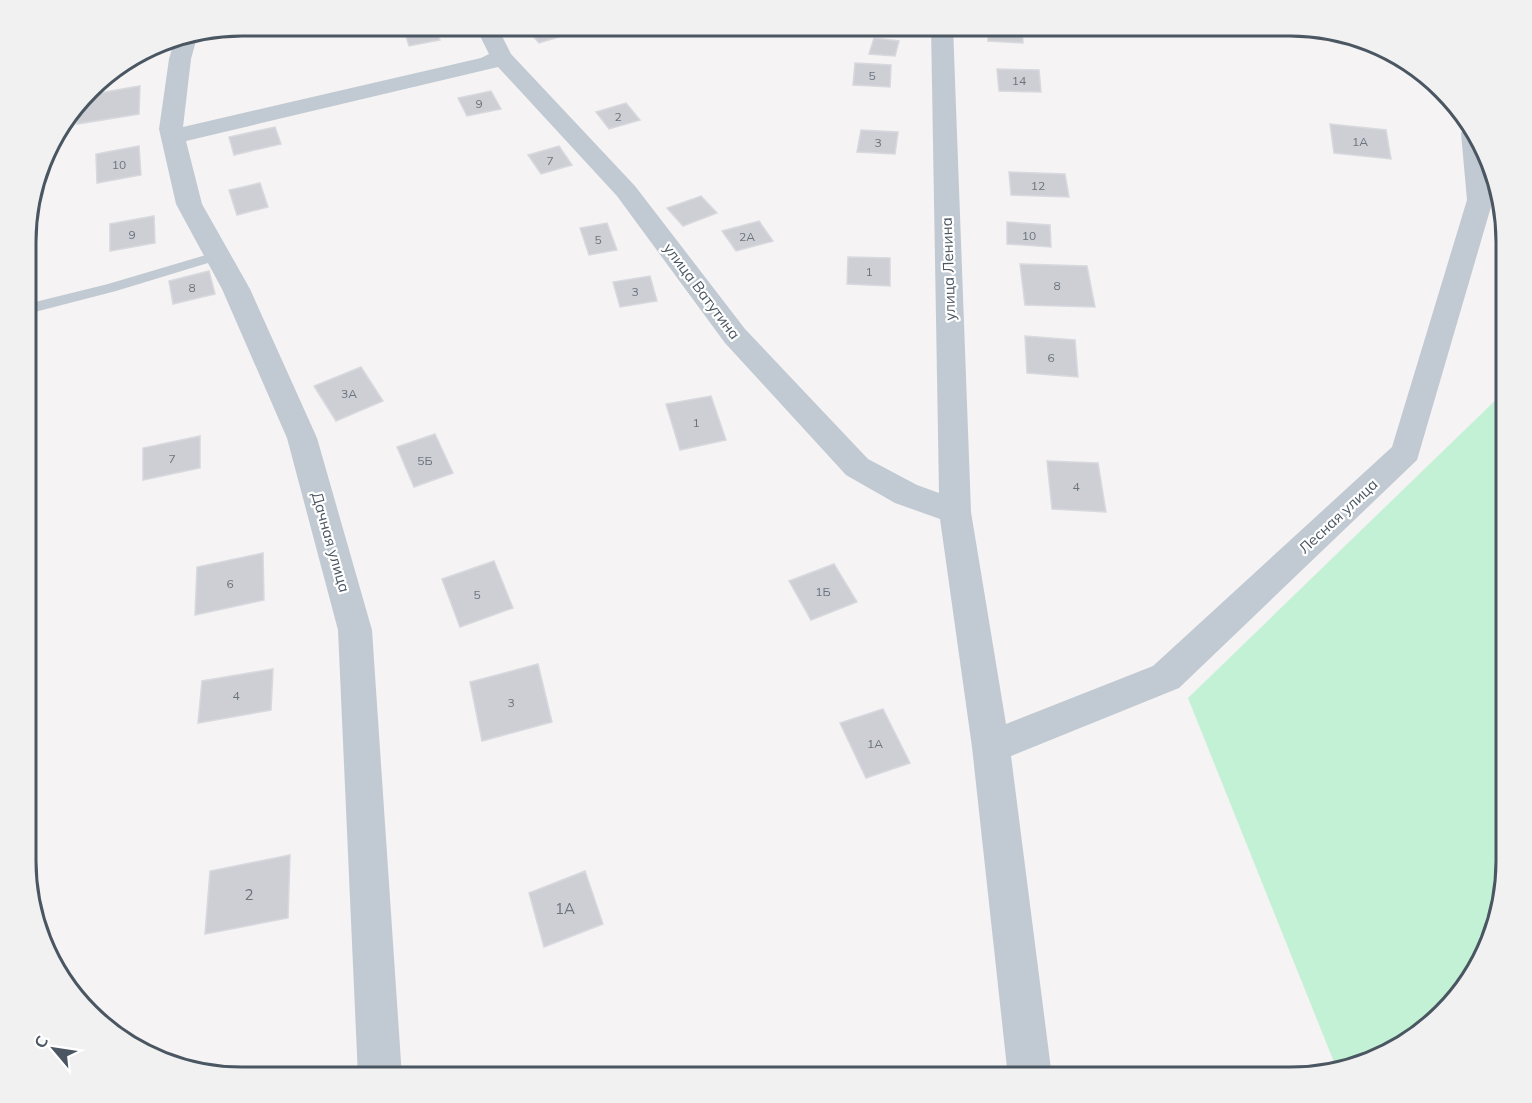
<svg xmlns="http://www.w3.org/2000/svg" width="1532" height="1103" font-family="Mulish,sans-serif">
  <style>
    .green { fill: #c3f1d5 }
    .building { fill: #cdcfd5; stroke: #d7d9de; stroke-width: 1.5 }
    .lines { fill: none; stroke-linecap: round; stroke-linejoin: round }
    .lane { fill: #c1cad2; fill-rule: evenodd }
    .street { fill: #c1cad2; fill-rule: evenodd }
    .labels { text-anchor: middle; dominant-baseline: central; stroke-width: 4.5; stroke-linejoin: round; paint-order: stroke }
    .number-label { font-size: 12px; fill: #6b747e }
    .street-label { font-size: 15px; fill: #4a5661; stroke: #fff }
    .near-number-label { font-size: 15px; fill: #6b747e }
    .rim { fill: none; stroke: #4a5661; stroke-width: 3 }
  </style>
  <rect width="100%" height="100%" fill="#f5f3f3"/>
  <path class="green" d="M 1506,390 L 1506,875 L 1495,931 L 1462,993 L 1385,1055 L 1336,1067 L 1188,698 Z"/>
  <path class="building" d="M 434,26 L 440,40 L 409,46 L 404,30 Z
    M 524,26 L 561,26 L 569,34 L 539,43 Z
    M 988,26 L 1022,26 L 1023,43 L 988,41 Z
    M 1296,26 L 1340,34 L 1342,39 L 1299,37 Z
    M 874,38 L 899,41 L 895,56 L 869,54 Z
    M 855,63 L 891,65 L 890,87 L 853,85 Z
    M 997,69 L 1039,70 L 1041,92 L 999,91 Z
    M 140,86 L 139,114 L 77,124 L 78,107 L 88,95 Z
    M 491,91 L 501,109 L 467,116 L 458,98 Z
    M 626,103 L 640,120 L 609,129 L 596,112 Z
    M 1330,124 L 1386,130 L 1391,159 L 1334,153 Z
    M 275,127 L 281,144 L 234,155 L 229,137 Z
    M 861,130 L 898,132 L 895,154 L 857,152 Z
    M 139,146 L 141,175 L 97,183 L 96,154 Z
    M 559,146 L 572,165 L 541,174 L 528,155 Z
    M 1009,172 L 1065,174 L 1069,197 L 1011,195 Z
    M 260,183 L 268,207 L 237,215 L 229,190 Z
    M 701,196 L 717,213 L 683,226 L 667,208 Z
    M 154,216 L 155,243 L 110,251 L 110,224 Z
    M 759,221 L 773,241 L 736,251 L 722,231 Z
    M 1007,222 L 1050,225 L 1051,247 L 1007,244 Z
    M 607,223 L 617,250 L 589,255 L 580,228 Z
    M 848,257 L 890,258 L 890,286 L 847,284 Z
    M 1020,264 L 1087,266 L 1095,307 L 1025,305 Z
    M 209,271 L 215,294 L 173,304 L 169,281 Z
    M 650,276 L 657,301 L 620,307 L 613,282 Z
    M 1025,336 L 1075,340 L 1078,377 L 1027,373 Z
    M 361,367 L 383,401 L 336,421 L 314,386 Z
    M 711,396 L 726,440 L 680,450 L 666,404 Z
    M 435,434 L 453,473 L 414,487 L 397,447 Z
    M 200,436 L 200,468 L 143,480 L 143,448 Z
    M 1047,461 L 1098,463 L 1106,512 L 1052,509 Z
    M 263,553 L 264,600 L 195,615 L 197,567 Z
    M 494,561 L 513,608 L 460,627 L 442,579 Z
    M 834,564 L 857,602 L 811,620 L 789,581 Z
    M 538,664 L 552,722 L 482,741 L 470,682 Z
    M 273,669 L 271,710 L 198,723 L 202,681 Z
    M 883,709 L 910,763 L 866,778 L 840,723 Z
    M 290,855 L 288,918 L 205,934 L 210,871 Z
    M 585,871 L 603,924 L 544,947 L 529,893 Z"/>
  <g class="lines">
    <path class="lane" d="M 216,252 L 221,253 L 221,259 L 116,291 L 27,314 L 27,304 L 108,284 Z"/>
    <path class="street" d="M 475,26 L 497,26 L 511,54 L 635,186 L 745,329 L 868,459 L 917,485 L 939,493 L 931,26 L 953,26 L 971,512 L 1006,724 L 1153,666 L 1392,447 L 1467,200 L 1461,133 L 1465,128 L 1468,127 L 1484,146 L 1493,200 L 1417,460 L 1179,688 L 1011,756 L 1052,1077 L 1008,1077 L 972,747 L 940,519 L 895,503 L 846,475 L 725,343 L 617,196 L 498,67 L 186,141 L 202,204 L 250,289 L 317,438 L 372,630 L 402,1077 L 358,1077 L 338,630 L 287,438 L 222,289 L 176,204 L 159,129 L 169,59 L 175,39 L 195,35 L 197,37 L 191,59 L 183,127 L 481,58 L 489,54 Z"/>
  </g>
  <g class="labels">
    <g class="number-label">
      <text x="872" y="75">5</text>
      <text x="1019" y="80">14</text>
      <text x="479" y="103">9</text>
      <text x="618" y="116">2</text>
      <text x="1360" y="141">1А</text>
      <text x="878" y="142">3</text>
      <text x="550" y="160">7</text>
      <text x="119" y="164">10</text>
      <text x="1038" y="185">12</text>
      <text x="132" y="234">9</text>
      <text x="1029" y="235">10</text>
      <text x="747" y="236">2А</text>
      <text x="598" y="239">5</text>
      <text x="869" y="271">1</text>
      <text x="1057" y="285">8</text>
      <text x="192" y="287">8</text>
      <text x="635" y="291">3</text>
      <text x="1051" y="357">6</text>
      <text x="349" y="393">3А</text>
      <text x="696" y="422">1</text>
      <text x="172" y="458">7</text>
      <text x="425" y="460">5Б</text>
      <text x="1076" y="486">4</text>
      <text x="230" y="583">6</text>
      <text x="823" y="591">1Б</text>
      <text x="477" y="594">5</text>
      <text x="236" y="695">4</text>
      <text x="511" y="702">3</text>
      <text x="875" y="743">1А</text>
    </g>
    <g class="street-label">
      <text transform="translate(948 269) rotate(-92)">улица Ленина</text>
      <text transform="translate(702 291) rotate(53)">улица Ватутина</text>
      <text transform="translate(1338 516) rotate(-43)">Лесная улица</text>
      <text transform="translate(331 542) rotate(74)">Дачная улица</text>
    </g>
    <g class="near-number-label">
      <text x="249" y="894">2</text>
      <text x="565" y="908">1А</text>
    </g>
  </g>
  <path d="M0 0H1532V1103H0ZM242 36H1290A206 206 0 0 1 1496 242V861A206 206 0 0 1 1290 1067H242A206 206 0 0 1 36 861V242A206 206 0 0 1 242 36Z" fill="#f1f1f2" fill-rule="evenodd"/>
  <path class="rim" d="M242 36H1290A206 206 0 0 1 1496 242V861A206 206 0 0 1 1290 1067H242A206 206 0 0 1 36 861V242A206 206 0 0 1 242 36Z"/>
  <g transform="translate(54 1049) rotate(299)" stroke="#ffffff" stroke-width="4.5" paint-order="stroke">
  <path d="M0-4.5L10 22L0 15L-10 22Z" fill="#4a5661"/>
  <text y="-9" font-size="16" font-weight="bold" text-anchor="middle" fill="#4a5661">С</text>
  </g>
</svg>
